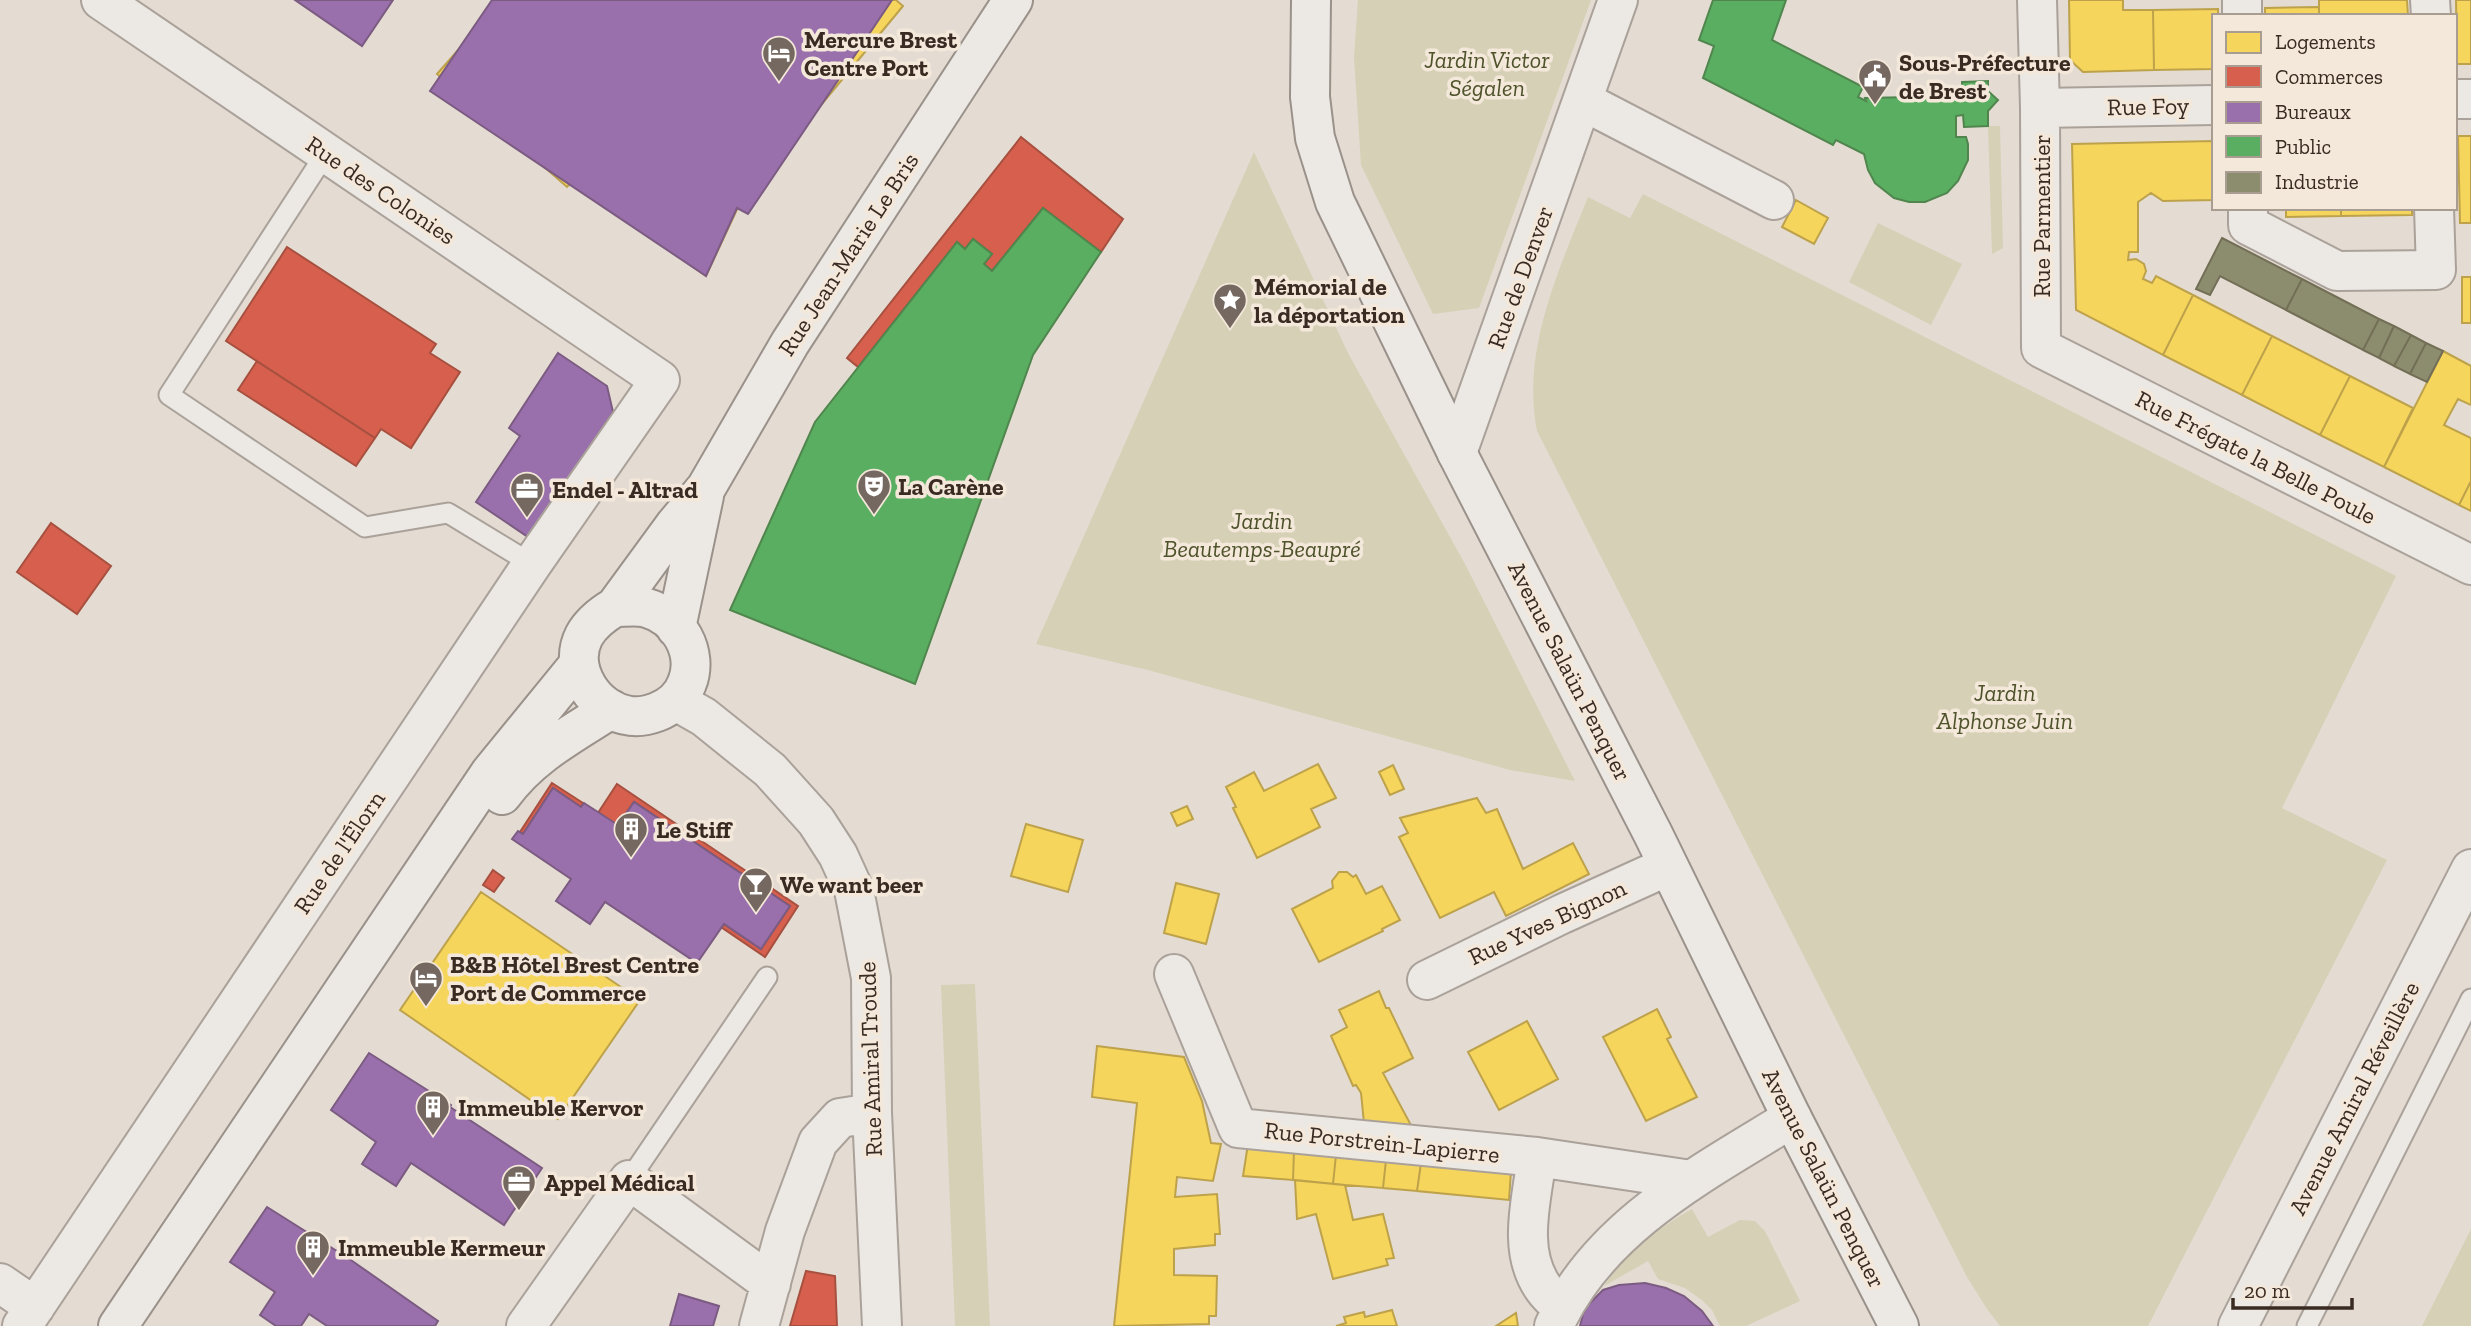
<svg xmlns="http://www.w3.org/2000/svg" width="2471" height="1326" font-family="'Zilla Slab',serif">
  <style>
    .green { fill: #d5d0b6 }
    .homes { fill: #f6d55c; stroke: #bda24b; stroke-width: 2 }
    .shops { fill: #d6604d; stroke: #a75040; stroke-width: 2 }
    .offices { fill: #9970ab; stroke: #7c5b82; stroke-width: 2 }
    .public { fill: #5aae61; stroke: #50864e; stroke-width: 2 }
    .industry { fill: #8c8c6e; stroke: #736f57; stroke-width: 2 }
    .lines { fill: none; stroke-linecap: round; stroke-linejoin: round }
    .service-casing { stroke: #aaa29a; stroke-width: 23 }
    .minor-casing { stroke: #aaa29a; stroke-width: 42 }
    .secondary-casing { stroke: #99918a; stroke-width: 42 }
    .service { stroke: #ece8e3; stroke-width: 19 }
    .minor { stroke: #ece8e3; stroke-width: 38 }
    .secondary { stroke: #ece8e3; stroke-width: 38 }
    .labels { text-anchor: middle; dominant-baseline: central; stroke-width: 7; stroke-linejoin: round; paint-order: stroke }
    .poi-label { font-size: 24px; font-weight: bold; fill: #392a22; stroke: #f3e8da; text-anchor: start }
    .park-label { font-size: 24px; font-style: italic; fill: #4f532b; stroke: #f3e8da }
    .street-label { font-size: 24px; fill: #392a22; stroke: #f3e8da }
  </style>
  <rect width="100%" height="100%" fill="#e4dcd2"/>
  <path class="green" d="M 1358,0 L 1591,0 L 1479,308 L 1433,314 L 1361,165 L 1354,57 Z
    M 1988,126 L 2000,126 L 2003,248 L 1992,254 Z
    M 1254,152 L 1348,353 L 1465,564 L 1575,781 L 1510,770 L 1148,670 L 1036,644 Z
    M 1643,194 L 2396,576 L 2282,808 L 2387,860 L 2148,1326 L 2000,1326 L 1987,1309 L 1967,1277 L 1537,431 C 1521,351 1559,269 1588,197 L 1630,218 Z
    M 1878,223 L 1962,264 L 1931,325 L 1849,282 Z
    M 975,984 L 990,1326 L 955,1326 L 941,985 Z
    M 1692,1209 L 1708,1237 L 1740,1220 L 1755,1221 L 1765,1231 L 1800,1301 L 1746,1326 L 1720,1326 L 1712,1310 L 1703,1301 L 1685,1288 L 1658,1279 L 1648,1261 L 1604,1286 C 1625,1253 1658,1228 1692,1209 Z
    M 2471,1229 L 2471,1326 L 2422,1326 Z"/>
  <path class="homes" d="M 502,0 L 511,0 L 641,111 L 567,187 L 437,74 Z
    M 786,0 L 896,0 L 903,6 L 740,203 L 706,276 L 629,221 L 656,160 Z
    M 2069,0 L 2123,0 L 2123,10 L 2153,10 L 2154,70 L 2083,72 L 2070,60 Z
    M 2319,0 L 2407,0 L 2408,16 L 2319,16 Z
    M 2456,0 L 2471,0 L 2471,64 L 2457,64 Z
    M 2319,7 L 2319,16 L 2265,16 L 2265,8 Z
    M 2218,9 L 2218,16 L 2214,16 L 2214,69 L 2154,70 L 2153,10 Z
    M 2458,136 L 2471,136 L 2471,223 L 2460,223 Z
    M 2214,141 L 2214,200 L 2163,201 L 2151,193 L 2138,202 L 2138,252 L 2129,252 L 2128,260 L 2136,259 L 2144,264 L 2146,271 L 2143,279 L 2152,283 L 2156,276 L 2193,295 L 2163,355 L 2076,310 L 2072,144 Z
    M 1796,200 L 1828,218 L 1814,244 L 1782,227 Z
    M 2286,208 L 2341,208 L 2341,216 L 2286,217 Z
    M 2341,208 L 2412,208 L 2412,215 L 2341,216 Z
    M 2462,277 L 2471,277 L 2471,323 L 2462,323 Z
    M 2193,295 L 2272,336 L 2242,395 L 2163,355 Z
    M 2272,336 L 2350,376 L 2320,435 L 2242,395 Z
    M 2443,351 L 2471,366 L 2471,405 L 2458,399 L 2444,425 L 2471,438 L 2471,481 L 2459,505 L 2384,467 Z
    M 2350,376 L 2413,408 L 2384,467 L 2320,435 Z
    M 2471,481 L 2471,511 L 2459,505 Z
    M 1318,764 L 1336,798 L 1311,809 L 1320,827 L 1257,858 L 1233,808 L 1236,807 L 1226,787 L 1254,772 L 1264,791 Z
    M 1393,765 L 1404,789 L 1390,795 L 1379,772 Z
    M 1477,798 L 1486,813 L 1497,809 L 1523,869 L 1573,843 L 1589,874 L 1506,916 L 1494,892 L 1440,918 L 1399,837 L 1408,833 L 1400,818 Z
    M 1187,806 L 1193,819 L 1177,826 L 1171,813 Z
    M 1026,824 L 1083,840 L 1068,892 L 1011,876 Z
    M 1339,872 L 1347,872 L 1353,877 L 1356,875 L 1366,894 L 1382,886 L 1400,920 L 1382,929 L 1383,931 L 1319,962 L 1292,909 L 1333,888 L 1332,881 Z
    M 1176,883 L 1219,894 L 1206,944 L 1164,933 Z
    M 481,892 L 640,1000 L 558,1119 L 400,1010 Z
    M 1379,991 L 1386,1008 L 1389,1008 L 1413,1058 L 1383,1073 L 1413,1129 L 1364,1123 L 1361,1093 L 1356,1085 L 1353,1086 L 1331,1036 L 1347,1027 L 1339,1010 Z
    M 1657,1009 L 1671,1037 L 1667,1039 L 1697,1097 L 1646,1121 L 1603,1037 Z
    M 1527,1021 L 1558,1079 L 1499,1110 L 1468,1052 Z
    M 1097,1046 L 1184,1057 L 1202,1101 L 1211,1143 L 1221,1144 L 1213,1181 L 1177,1177 L 1175,1197 L 1217,1194 L 1220,1234 L 1215,1234 L 1215,1245 L 1174,1249 L 1174,1275 L 1217,1276 L 1216,1316 L 1209,1316 L 1209,1324 L 1114,1326 L 1137,1103 L 1092,1097 Z
    M 1248,1144 L 1294,1151 L 1293,1180 L 1243,1176 Z
    M 1294,1151 L 1336,1155 L 1333,1184 L 1293,1180 Z
    M 1336,1155 L 1386,1160 L 1383,1188 L 1333,1184 Z
    M 1386,1160 L 1421,1163 L 1417,1191 L 1383,1188 Z
    M 1421,1163 L 1511,1171 L 1509,1200 L 1417,1191 Z
    M 1295,1180 L 1345,1185 L 1353,1220 L 1383,1214 L 1394,1258 L 1386,1259 L 1388,1265 L 1333,1279 L 1316,1214 L 1297,1219 Z
    M 1392,1310 L 1397,1326 L 1336,1326 L 1346,1323 L 1344,1317 L 1364,1312 L 1365,1317 Z
    M 1516,1313 L 1518,1326 L 1496,1326 Z"/>
  <path class="shops" d="M 1021,137 L 1123,219 L 1101,252 L 1043,208 L 992,271 L 984,264 L 992,254 L 973,239 L 965,249 L 957,242 L 858,367 L 847,358 Z
    M 287,247 L 436,344 L 430,353 L 460,372 L 411,448 L 381,429 L 375,438 L 226,341 Z
    M 257,361 L 375,438 L 356,466 L 238,390 Z
    M 51,523 L 111,566 L 77,614 L 17,572 Z
    M 552,783 L 583,803 L 581,807 L 553,788 L 523,834 L 520,832 Z
    M 617,784 L 798,906 L 765,957 L 721,927 L 724,924 L 761,949 L 790,906 L 634,802 L 618,825 L 598,813 Z
    M 493,870 L 504,878 L 494,892 L 483,885 Z
    M 806,1271 L 835,1276 L 837,1326 L 790,1326 Z"/>
  <path class="offices" d="M 295,0 L 393,0 L 362,46 Z
    M 492,0 L 892,0 L 748,214 L 737,208 L 706,276 L 430,91 Z
    M 558,353 L 607,386 L 613,412 L 528,537 L 476,502 L 520,436 L 509,428 Z
    M 553,788 L 581,807 L 584,803 L 618,825 L 634,802 L 790,906 L 761,949 L 724,924 L 697,963 L 605,902 L 590,924 L 556,901 L 571,879 L 512,839 L 518,831 L 523,834 Z
    M 369,1053 L 451,1105 L 450,1107 L 542,1168 L 504,1225 L 411,1163 L 396,1186 L 362,1164 L 376,1142 L 331,1110 Z
    M 267,1207 L 348,1258 L 438,1321 L 435,1326 L 327,1326 L 309,1314 L 301,1326 L 276,1326 L 260,1315 L 275,1292 L 230,1262 Z
    M 1645,1283 L 1666,1288 L 1684,1296 L 1702,1311 L 1713,1326 L 1580,1326 L 1583,1314 L 1588,1305 L 1603,1290 L 1619,1285 Z
    M 679,1294 L 719,1306 L 713,1326 L 670,1326 Z"/>
  <path class="public" d="M 1713,0 L 1786,0 L 1772,40 L 1863,87 L 1858,97 L 1866,101 L 1865,98 L 1962,96 L 1962,82 L 1988,81 L 1988,91 L 1998,100 L 1988,111 L 1988,126 L 1964,127 L 1963,115 L 1956,116 L 1956,137 L 1966,137 L 1968,144 L 1968,160 L 1958,181 L 1947,193 L 1925,202 L 1909,202 L 1894,198 L 1875,183 L 1868,170 L 1864,154 L 1836,140 L 1833,145 L 1703,78 L 1714,46 L 1699,40 Z
    M 1043,208 L 1101,252 L 1033,355 L 915,684 L 730,610 L 815,422 L 957,242 L 965,249 L 973,239 L 992,254 L 984,264 L 992,271 Z"/>
  <path class="industry" d="M 2222,238 L 2302,279 L 2286,310 L 2220,276 L 2210,295 L 2196,289 Z
    M 2302,279 L 2379,319 L 2363,350 L 2286,310 Z
    M 2379,319 L 2394,326 L 2379,358 L 2363,350 Z
    M 2394,326 L 2411,335 L 2394,366 L 2379,358 Z
    M 2411,335 L 2426,343 L 2410,374 L 2394,366 Z
    M 2426,343 L 2443,351 L 2427,382 L 2410,374 Z"/>
  <g class="lines">
    <g class="service-casing">
      <path id="service" d="M 326,153 L 169,395 L 365,527 L 448,513 L 532,564
        M 629,1180 L 767,977
        M 2307,1326 L 2471,999"/>
    </g>
    <g class="minor-casing">
      <path id="minor" d="M 2037,0 L 2040,108 L 2041,348 L 2471,565
        M 2242,0 L 2242,16
        M 2430,0 L 2431,16
        M 2455,99 L 2471,99
        M 1583,101 L 1774,200
        M 2040,108 L 2214,105
        M 2248,208 L 2248,225 L 2337,271 L 2436,270 L 2434,208
        M 1457,453 L 1618,0
        M 676,701 L 704,717 L 770,770 L 816,821 L 838,855 L 854,890 L 871,978 L 872,1113 L 882,1326
        M 1174,974 L 1238,1128 L 1537,1157 L 1691,1180
        M 1427,980 L 1562,914 L 1668,866
        M 1537,1157 C 1532,1199 1516,1251 1544,1289 C 1549,1296 1556,1302 1562,1308
        M 0,1283 L 35,1307
        M 22,1326 L 532,564 L 660,380 L 101,0
        M 526,1326 L 629,1180 L 771,1284
        M 759,1326 L 785,1231 L 818,1142 L 840,1118 L 872,1113
        M 1554,1326 C 1599,1226 1703,1173 1792,1118
        M 2238,1326 L 2471,869"/>
    </g>
    <g class="secondary-casing">
      <path id="secondary" d="M 1311,0 L 1310,97 L 1315,138 L 1335,202 L 1457,453 L 1653,834 L 1792,1118 L 1899,1326
        M 615,607 L 675,525 L 706,488 L 790,343 L 1013,0
        M 615,607 C 625,607 638,605 647,608 C 679,617 699,653 687,683 C 682,697 670,707 657,712 C 649,715 639,717 631,716 C 595,712 567,669 584,636 C 591,623 603,614 615,607 Z
        M 676,628 L 704,496
        M 502,795 C 530,756 572,734 611,709
        M 118,1326 L 490,773 L 579,664"/>
    </g>
    <use href="#service" class="service"/>
    <use href="#minor" class="minor"/>
    <use href="#secondary" class="secondary"/>
  </g>
  <defs>
    <g id="hotel-pin" transform="scale(1.75)"><path d="M0 17L-7.5 6A9.5 9.5 0 1 1 7.5 6Z" fill="#756860" stroke="#f3e8da"/><path d="M-6-4.5h1.5V1H6V5H4.5V3h-9V5H-6ZM-4 0a1.8 1.8 0 1 1 3.6 0ZM.5 0V-2.5h3Q6-2.5 6 0Z" fill="#fff"/></g>
    <g id="civic-pin" transform="scale(1.75)"><path d="M0 17L-7.5 6A9.5 9.5 0 1 1 7.5 6Z" fill="#756860" stroke="#f3e8da"/><path d="M-.6-6.5H3V-4.5H.6V-3L4-1V1h2V6H-6V1h2V-1L-.6-3ZM-1.2 2.5V6h2.4V2.5Z" fill="#fff"/></g>
    <g id="sight-pin" transform="scale(1.75)"><path d="M0 17L-7.5 6A9.5 9.5 0 1 1 7.5 6Z" fill="#756860" stroke="#f3e8da"/><path d="M0-6L1.8-2.2L6-1.7L2.9 1.2L3.7 5.4L0 3.3L-3.7 5.4L-2.9 1.2L-6-1.7L-1.8-2.2Z" fill="#fff"/></g>
    <g id="theatre-pin" transform="scale(1.75)"><path d="M0 17L-7.5 6A9.5 9.5 0 1 1 7.5 6Z" fill="#756860" stroke="#f3e8da"/><path d="M-5-5.5Q0-4 5-5.5V0Q5 5 0 6Q-5 5-5 0ZM-3.3-2.5H-1v1.5H-3.3ZM1-2.5H3.3v1.5H1ZM-2.8 1Q0 5.5 2.8 1Z" fill="#fff"/></g>
    <g id="office-pin" transform="scale(1.75)"><path d="M0 17L-7.5 6A9.5 9.5 0 1 1 7.5 6Z" fill="#756860" stroke="#f3e8da"/><path d="M-6-3h4V-5.5h4V-3h4V5H-6ZM-1-4.5V-3h2v-1.5ZM-6 0V1H6V0Z" fill="#fff"/></g>
    <g id="building-pin" transform="scale(1.75)"><path d="M0 17L-7.5 6A9.5 9.5 0 1 1 7.5 6Z" fill="#756860" stroke="#f3e8da"/><path d="M-4-6H4V6H1V3H-1V6H-4ZM-2.5-4.3h1.7v1.8h-1.7ZM.8-4.3h1.7v1.8H.8ZM-2.5-1h1.7V.8h-1.7ZM.8-1h1.7V.8H.8Z" fill="#fff"/></g>
    <g id="bar-pin" transform="scale(1.75)"><path d="M0 17L-7.5 6A9.5 9.5 0 1 1 7.5 6Z" fill="#756860" stroke="#f3e8da"/><path d="M-6-5H6L.8 .8V4.5H3.5V6h-7V4.5H-.8V.8Z" fill="#fff"/></g>
  </defs>
  <g fill-rule="evenodd">
    <use href="#hotel-pin" x="779" y="53"/>
    <use href="#civic-pin" x="1875" y="76"/>
    <use href="#sight-pin" x="1230" y="300"/>
    <use href="#theatre-pin" x="874" y="486"/>
    <use href="#office-pin" x="527" y="489"/>
    <use href="#building-pin" x="631" y="829"/>
    <use href="#bar-pin" x="756" y="884"/>
    <use href="#hotel-pin" x="426" y="978"/>
    <use href="#building-pin" x="433" y="1107"/>
    <use href="#office-pin" x="519" y="1182"/>
    <use href="#building-pin" x="313" y="1247"/>
  </g>
  <g class="labels">
    <g class="poi-label">
      <text x="804" y="39">Mercure Brest<tspan x="804" dy="28">Centre Port</tspan></text>
      <text x="1899" y="62">Sous-Préfecture<tspan x="1899" dy="28">de Brest</tspan></text>
      <text x="1254" y="286">Mémorial de<tspan x="1254" dy="28">la déportation</tspan></text>
      <text x="898" y="486">La Carène</text>
      <text x="552" y="489">Endel - Altrad</text>
      <text x="656" y="829">Le Stiff</text>
      <text x="780" y="884">We want beer</text>
      <text x="450" y="964">B&amp;B Hôtel Brest Centre<tspan x="450" dy="28">Port de Commerce</tspan></text>
      <text x="458" y="1107">Immeuble Kervor</text>
      <text x="544" y="1182">Appel Médical</text>
      <text x="338" y="1247">Immeuble Kermeur</text>
    </g>
    <g class="park-label">
      <text x="1487" y="59">Jardin Victor<tspan x="1487" dy="28">Ségalen</tspan></text>
      <text x="1262" y="520">Jardin<tspan x="1262" dy="28">Beautemps-Beaupré</tspan></text>
      <text x="2005" y="692">Jardin<tspan x="2005" dy="28">Alphonse Juin</tspan></text>
    </g>
    <g class="street-label">
      <text transform="translate(2148 106) rotate(-1)">Rue Foy</text>
      <text transform="translate(381 190) rotate(34)">Rue des Colonies</text>
      <text transform="translate(2041 216) rotate(-90)">Rue Parmentier</text>
      <text transform="translate(848 254) rotate(-57)">Rue Jean-Marie Le Bris</text>
      <text transform="translate(1520 277) rotate(-70)">Rue de Denver</text>
      <text transform="translate(2256 457) rotate(27)">Rue Frégate la Belle Poule</text>
      <text transform="translate(1570 671) rotate(63)">Avenue Salaün Penquer</text>
      <text transform="translate(339 852) rotate(-56)">Rue de l'Élorn</text>
      <text transform="translate(1547 922) rotate(-25)">Rue Yves Bignon</text>
      <text transform="translate(870 1059) rotate(-92)">Rue Amiral Troude</text>
      <text transform="translate(2354 1098) rotate(-63)">Avenue Amiral Réveillère</text>
      <text transform="translate(1382 1142) rotate(6)">Rue Porstrein-Lapierre</text>
      <text transform="translate(1824 1178) rotate(63)">Avenue Salaün Penquer</text>
    </g>
  </g>
  <rect x="2212" y="14" width="245" height="196" fill="#f3e8da" stroke="#a99c90" stroke-width="2"/>
  <rect x="2226" y="32" width="35" height="21" fill="#f6d55c" stroke="#a99c90" stroke-width="2"/>
  <text x="2275" y="49" font-size="21" fill="#392a22">Logements</text>
  <rect x="2226" y="66" width="35" height="21" fill="#d6604d" stroke="#a99c90" stroke-width="2"/>
  <text x="2275" y="84" font-size="21" fill="#392a22">Commerces</text>
  <rect x="2226" y="102" width="35" height="21" fill="#9970ab" stroke="#a99c90" stroke-width="2"/>
  <text x="2275" y="119" font-size="21" fill="#392a22">Bureaux</text>
  <rect x="2226" y="136" width="35" height="21" fill="#5aae61" stroke="#a99c90" stroke-width="2"/>
  <text x="2275" y="154" font-size="21" fill="#392a22">Public</text>
  <rect x="2226" y="172" width="35" height="21" fill="#8c8c6e" stroke="#a99c90" stroke-width="2"/>
  <text x="2275" y="189" font-size="21" fill="#392a22">Industrie</text>
  <path d="M2233 1298v10h119v-10" fill="none" stroke="#392a22" stroke-width="3.5"/>
  <text x="2244" y="1298" font-size="21" fill="#392a22" stroke="#f3e8da" stroke-width="5" paint-order="stroke">20 m</text>
</svg>
